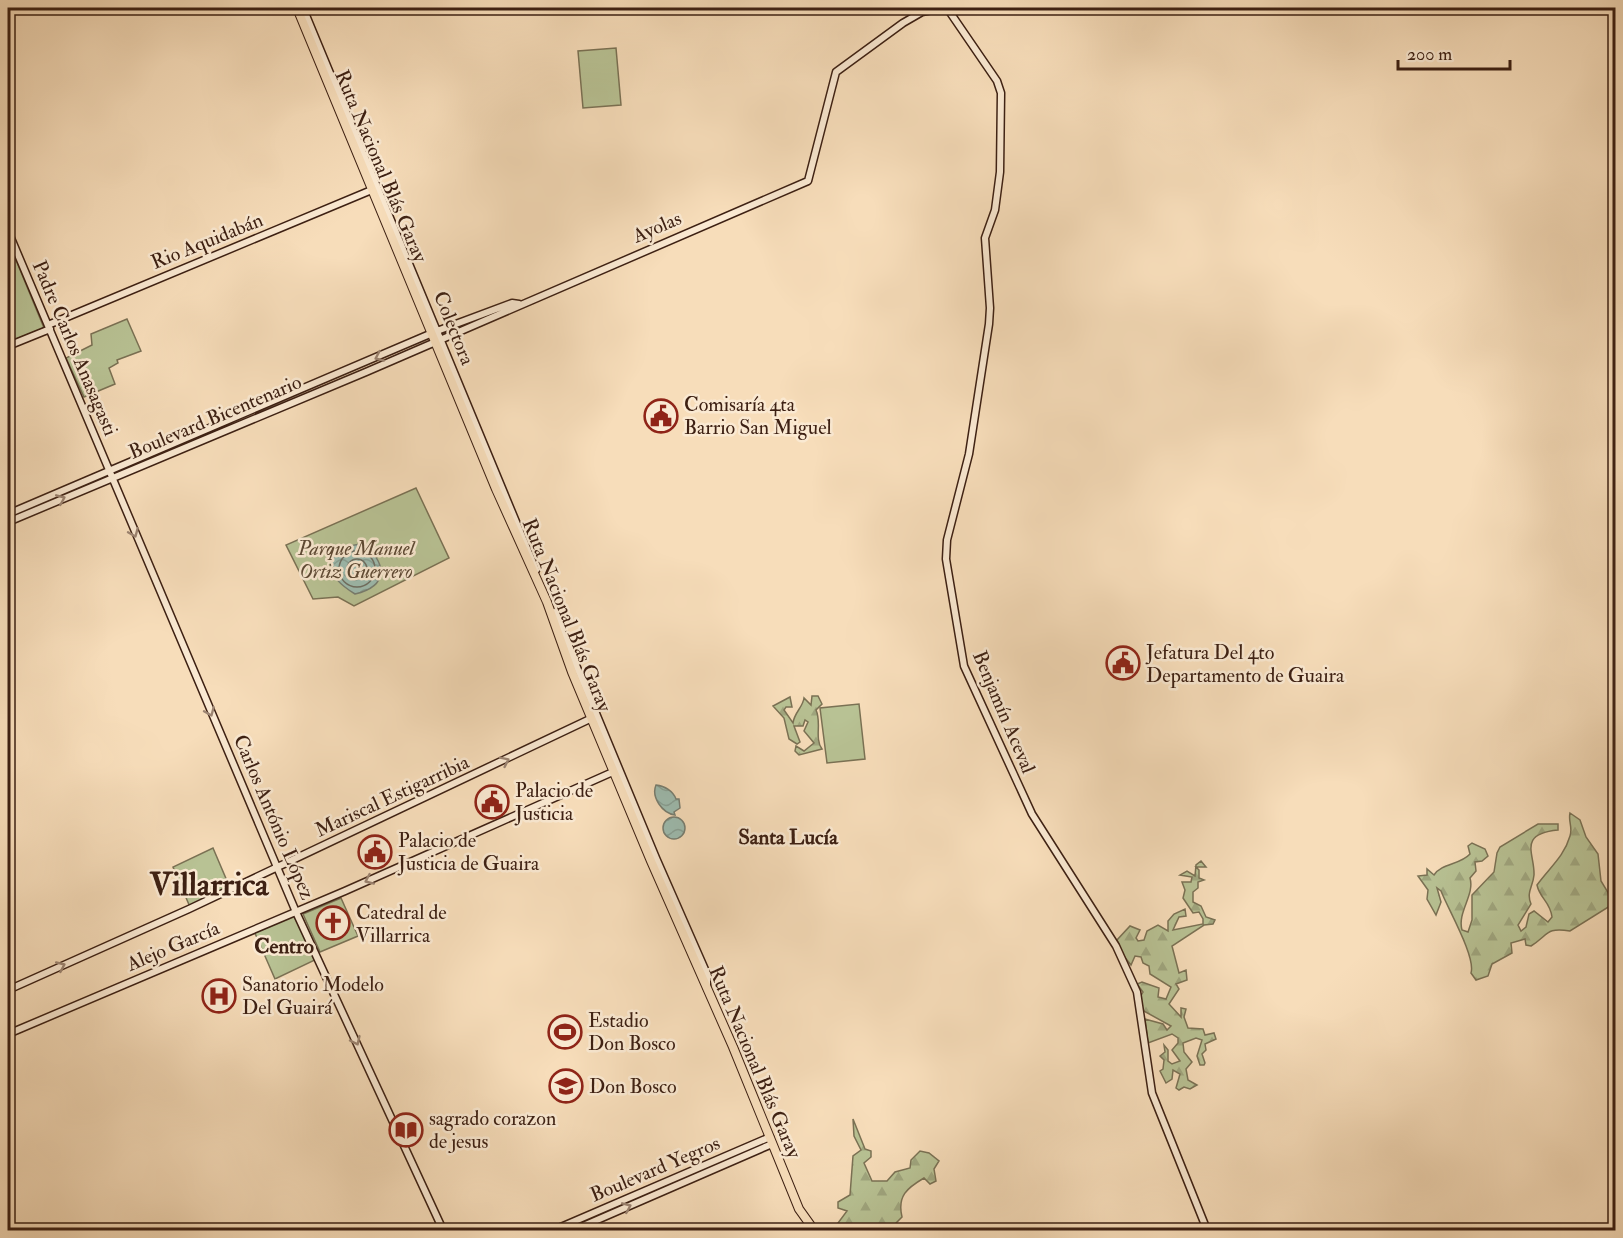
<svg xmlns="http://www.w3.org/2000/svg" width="1623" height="1238" font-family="'IM FELL Double Pica',serif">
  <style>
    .forest { fill: url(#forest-firs); stroke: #7a7154; stroke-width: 1.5 }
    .park { fill: #b8c294; stroke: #7a7154; stroke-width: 1.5 }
    .water { fill: url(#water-waves); stroke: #777e71; stroke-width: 1.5 }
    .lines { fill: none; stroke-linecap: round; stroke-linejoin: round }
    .shore { stroke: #6d6e62; stroke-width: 1.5 }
    .secondary-casing { stroke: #3d2013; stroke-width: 9 }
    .highway-casing { stroke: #3d2013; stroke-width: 10 }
    .secondary { stroke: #fae9d2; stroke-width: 6 }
    .highway { stroke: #f7ddba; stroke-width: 8 }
    .oneway { stroke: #9c8472 }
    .labels { text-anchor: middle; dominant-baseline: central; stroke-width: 5; stroke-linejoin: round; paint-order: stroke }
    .street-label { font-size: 20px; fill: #3d2013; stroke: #fae9d2 }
    .poi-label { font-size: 20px; fill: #3d2013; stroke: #fae9d2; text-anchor: start }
    .park-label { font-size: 20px; font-style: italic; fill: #5c4833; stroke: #fae9d2 }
    .neighbourhood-label { font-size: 21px; font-weight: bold; fill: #3d2013; stroke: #fae9d2 }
    .town-label { font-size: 32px; font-weight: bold; fill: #3d2013; stroke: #fae9d2 }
  </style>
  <defs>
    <pattern id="forest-firs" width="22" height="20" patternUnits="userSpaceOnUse" patternTransform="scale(1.5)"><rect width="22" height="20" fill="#b8c294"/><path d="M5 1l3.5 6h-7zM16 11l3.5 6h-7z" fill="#9fa67f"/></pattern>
    <pattern id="water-waves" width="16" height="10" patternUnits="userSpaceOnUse" patternTransform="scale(1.5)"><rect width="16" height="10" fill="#9dbcb0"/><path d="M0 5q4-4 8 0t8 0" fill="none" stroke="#88a196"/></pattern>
  </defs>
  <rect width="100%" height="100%" fill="#f7ddba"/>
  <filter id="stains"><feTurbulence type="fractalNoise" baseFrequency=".00333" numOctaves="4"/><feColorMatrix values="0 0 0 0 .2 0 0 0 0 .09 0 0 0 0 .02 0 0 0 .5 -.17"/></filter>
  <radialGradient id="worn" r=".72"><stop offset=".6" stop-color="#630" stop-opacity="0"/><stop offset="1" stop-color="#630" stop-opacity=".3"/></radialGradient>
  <path class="forest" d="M 812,696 L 818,696 L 822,704 L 816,710 C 822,723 814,738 822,749 L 799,755 L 795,751 L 796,746 L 804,751 L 814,743 L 804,731 L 808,722 L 805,720 L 803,726 L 794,726 L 800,742 L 797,744 L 789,739 L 784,718 L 773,706 L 790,697 L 792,707 L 786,707 L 784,710 L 793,723 C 794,713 803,707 804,698 L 811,705 Z
    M 1570,813 L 1580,820 L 1586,837 L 1598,854 L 1601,881 L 1612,899 L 1610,906 L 1570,931 C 1545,927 1549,935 1531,946 L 1526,945 L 1525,939 L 1511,943 L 1512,953 L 1492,964 L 1488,976 L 1476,980 L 1471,973 C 1476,957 1448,909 1441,891 L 1437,888 L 1441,902 L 1436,915 L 1427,899 L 1428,890 L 1418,876 L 1427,875 L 1427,869 L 1434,875 C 1442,863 1460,865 1470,854 L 1468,846 L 1472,843 L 1485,849 L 1488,856 L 1482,861 L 1475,862 L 1476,871 L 1470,878 C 1475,895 1457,912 1462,930 L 1468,932 L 1472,920 L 1472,895 L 1494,872 L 1497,853 L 1500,847 L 1538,824 L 1558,824 L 1558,830 C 1517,834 1535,854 1534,875 C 1533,887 1526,892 1531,904 L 1518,925 L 1521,931 L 1526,927 L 1529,914 L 1534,911 L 1548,922 L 1552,917 C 1550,901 1540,899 1537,885 C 1549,868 1564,857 1570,836 C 1573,827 1568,822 1570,813 Z
    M 1201,861 L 1206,867 L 1196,867 L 1199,870 L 1199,878 L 1204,880 L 1198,882 L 1198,888 L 1193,892 L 1193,902 L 1201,906 L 1206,917 L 1215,920 L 1213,924 L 1204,925 L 1172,946 L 1179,973 L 1186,970 L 1187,980 L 1176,984 L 1179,989 L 1169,1004 L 1181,1017 L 1181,1008 L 1186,1009 L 1184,1017 L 1188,1028 L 1203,1029 L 1205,1035 L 1214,1033 L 1216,1039 L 1205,1044 L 1206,1050 L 1202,1054 L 1205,1063 L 1204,1065 L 1200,1065 L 1197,1056 L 1202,1040 L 1196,1038 L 1183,1043 L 1184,1052 L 1192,1062 L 1186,1069 L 1188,1080 L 1197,1085 L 1190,1089 L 1184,1087 L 1179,1090 L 1176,1088 L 1180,1074 L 1173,1070 L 1172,1079 L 1166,1083 L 1160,1071 L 1163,1069 L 1164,1060 L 1160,1056 L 1165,1052 L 1164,1045 L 1168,1050 L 1168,1061 L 1172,1064 L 1180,1061 L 1172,1050 L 1178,1043 L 1178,1038 L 1172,1034 L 1148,1043 L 1145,1019 L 1163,1024 L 1167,1030 L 1171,1026 L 1142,1010 L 1140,997 L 1143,992 L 1137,984 L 1142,982 L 1159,988 L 1158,997 L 1166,999 L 1171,987 L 1150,974 L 1149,966 L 1143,963 L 1141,957 L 1135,956 L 1131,965 L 1123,955 L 1117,940 L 1130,926 L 1140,930 L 1136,938 L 1138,941 L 1144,940 L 1147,931 L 1158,925 L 1168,931 L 1168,921 L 1174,914 L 1185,909 L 1186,916 L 1179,917 L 1173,930 L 1203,924 L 1203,919 L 1199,912 L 1193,913 L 1183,898 L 1185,890 L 1182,882 L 1191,882 L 1192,877 L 1180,875 L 1187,871 L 1195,876 L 1196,865 Z
    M 853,1119 L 865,1149 L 871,1151 L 871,1157 L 864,1163 L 872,1181 L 887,1181 L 895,1172 L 910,1168 L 911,1160 L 920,1151 L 929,1153 L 939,1161 L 934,1169 L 936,1181 L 930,1184 L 924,1178 C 907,1188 897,1196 902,1217 L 889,1230 L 881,1226 C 869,1230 848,1237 838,1223 L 847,1211 L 838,1208 L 838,1202 L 850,1195 L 853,1156 L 861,1150 L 854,1136 Z"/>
  <path class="park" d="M 616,48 L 621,105 L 583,108 L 578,51 Z
    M 16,260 L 44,328 L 9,342 L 8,264 Z
    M 127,319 L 141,351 L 117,360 L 118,363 L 109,368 L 115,384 L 84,397 L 66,358 L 92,345 L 91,334 Z
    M 416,488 L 449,558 L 354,606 L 338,597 L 313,599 L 286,545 Z
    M 859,704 L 865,759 L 827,763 L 820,708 Z
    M 213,848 L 230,888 L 190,907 L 173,867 Z
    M 341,898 L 358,936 L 320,952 L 303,914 Z
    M 296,913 L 317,959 L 275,979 L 254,931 Z"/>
  <path class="water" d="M 363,544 C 387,563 389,586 355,594 C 342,586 330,577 331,560 C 339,548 349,545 363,544 Z
    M 656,785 C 665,786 673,791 676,799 L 679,799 L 680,808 L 674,812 L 675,815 C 662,813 651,797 656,785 Z
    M663 828a11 11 0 1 1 22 0a11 11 0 1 1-22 0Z"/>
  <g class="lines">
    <path class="shore" d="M339 569a18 18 0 1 1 36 0a18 18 0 1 1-36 0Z
      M347 569a10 10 0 1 1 20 0a10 10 0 1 1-20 0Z"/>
    <g class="secondary-casing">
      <path id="secondary" d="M 303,8 L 536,570
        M 947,8 L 997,81 L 1001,93 L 1000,172 L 995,210 L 985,238 L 990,308 L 989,324 L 969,454 L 947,540 L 946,559 L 964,666 L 1032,814 L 1116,946 L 1137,992 L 1152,1093 L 1207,1230
        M 8,231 L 296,912 L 443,1230
        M 48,325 L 374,189
        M 8,346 L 50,329
        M 8,514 L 437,331 L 512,303 L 519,304
        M 8,522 L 366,372 L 808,181 L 836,72 L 903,23 L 922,12 L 943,8
        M 554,612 L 656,858 L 707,974 L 707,988
        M 8,990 L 189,909 L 592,718
        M 8,1034 L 345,891 L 615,771
        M 554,1230 L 770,1137
        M 574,1230 L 772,1144"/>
    </g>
    <g class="highway-casing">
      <path id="highway" d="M 297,8 L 496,489 L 547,602 L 572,672 L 651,861 L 733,1047 L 799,1209 L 814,1230"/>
    </g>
    <use href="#secondary" class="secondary"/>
    <use href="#highway" class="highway"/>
  </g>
  <defs><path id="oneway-chevron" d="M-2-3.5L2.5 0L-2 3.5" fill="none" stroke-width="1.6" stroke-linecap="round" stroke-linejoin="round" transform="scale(1.5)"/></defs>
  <g class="oneway">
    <use href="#oneway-chevron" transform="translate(379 357) rotate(156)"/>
    <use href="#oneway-chevron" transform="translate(61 499) rotate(-23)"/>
    <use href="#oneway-chevron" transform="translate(134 533) rotate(67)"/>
    <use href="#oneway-chevron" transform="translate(210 712) rotate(67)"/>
    <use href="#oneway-chevron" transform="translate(505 761) rotate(-26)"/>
    <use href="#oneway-chevron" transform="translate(369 880) rotate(156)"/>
    <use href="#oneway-chevron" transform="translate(61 966) rotate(-24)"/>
    <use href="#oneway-chevron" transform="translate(356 1041) rotate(65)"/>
    <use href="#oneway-chevron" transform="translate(627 1207) rotate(-23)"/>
  </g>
  <defs>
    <g id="civic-ring" transform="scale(1.725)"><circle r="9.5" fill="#fae9d2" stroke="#8f2418" stroke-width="1.5"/><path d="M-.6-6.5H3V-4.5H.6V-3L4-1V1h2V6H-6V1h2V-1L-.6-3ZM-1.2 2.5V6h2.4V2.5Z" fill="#8f2418"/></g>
    <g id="church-ring" transform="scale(1.725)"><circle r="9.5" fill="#fae9d2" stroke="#8f2418" stroke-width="1.5"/><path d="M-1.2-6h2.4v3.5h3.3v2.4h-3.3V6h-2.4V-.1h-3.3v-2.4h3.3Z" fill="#8f2418"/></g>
    <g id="hospital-ring" transform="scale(1.725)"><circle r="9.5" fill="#fae9d2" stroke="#8f2418" stroke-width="1.5"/><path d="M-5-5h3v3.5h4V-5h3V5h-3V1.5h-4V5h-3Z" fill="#8f2418"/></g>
    <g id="stadium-ring" transform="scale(1.725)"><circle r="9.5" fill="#fae9d2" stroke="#8f2418" stroke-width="1.5"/><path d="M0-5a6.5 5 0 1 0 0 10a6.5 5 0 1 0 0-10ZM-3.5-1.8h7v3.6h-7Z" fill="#8f2418"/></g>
    <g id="university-ring" transform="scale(1.725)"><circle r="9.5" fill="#fae9d2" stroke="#8f2418" stroke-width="1.5"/><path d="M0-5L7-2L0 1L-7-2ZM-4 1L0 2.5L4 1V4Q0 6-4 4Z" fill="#8f2418"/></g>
    <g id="library-ring" transform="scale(1.725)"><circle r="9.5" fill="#fae9d2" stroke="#8f2418" stroke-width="1.5"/><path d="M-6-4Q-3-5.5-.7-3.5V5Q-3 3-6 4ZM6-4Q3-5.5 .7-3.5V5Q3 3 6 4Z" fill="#8f2418"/></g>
  </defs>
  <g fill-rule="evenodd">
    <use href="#civic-ring" x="661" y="416"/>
    <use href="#civic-ring" x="1123" y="663"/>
    <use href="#civic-ring" x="492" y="802"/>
    <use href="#civic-ring" x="375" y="852"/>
    <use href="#church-ring" x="333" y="923"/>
    <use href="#hospital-ring" x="219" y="996"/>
    <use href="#stadium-ring" x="565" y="1032"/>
    <use href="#university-ring" x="566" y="1086"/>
    <use href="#library-ring" x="406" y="1130"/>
  </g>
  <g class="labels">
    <g class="street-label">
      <text transform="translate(381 166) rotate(67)">Ruta Nacional Blás Garay</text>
      <text transform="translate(657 227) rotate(-23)">Ayolas</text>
      <text transform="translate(207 241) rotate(-22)">Rio Aquidabán</text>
      <text transform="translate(454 328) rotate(68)">Colectora</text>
      <text transform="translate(75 348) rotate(67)">Padre Carlos Anasagasti</text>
      <text transform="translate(215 417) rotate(-23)">Boulevard Bicentenario</text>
      <text transform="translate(567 615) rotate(68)">Ruta Nacional Blás Garay</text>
      <text transform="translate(1004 712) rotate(67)">Benjamín Aceval</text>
      <text transform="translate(392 796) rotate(-25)">Mariscal Estigarribia</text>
      <text transform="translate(274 817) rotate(67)">Carlos António López</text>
      <text transform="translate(173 946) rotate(-23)">Alejo García</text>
      <text transform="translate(755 1062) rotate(67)">Ruta Nacional Blás Garay</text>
      <text transform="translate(655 1169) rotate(-23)">Boulevard Yegros</text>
    </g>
    <g class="poi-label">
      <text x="684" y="404">Comisaría 4ta<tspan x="684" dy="23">Barrio San Miguel</tspan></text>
      <text x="1146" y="652">Jefatura Del 4to<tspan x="1146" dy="23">Departamento de Guaira</tspan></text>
      <text x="515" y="790">Palacio de<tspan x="515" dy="23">Justicia</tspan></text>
      <text x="398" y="840">Palacio de<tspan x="398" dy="23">Justicia de Guaira</tspan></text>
      <text x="356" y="912">Catedral de<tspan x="356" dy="23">Villarrica</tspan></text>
      <text x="242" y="984">Sanatorio Modelo<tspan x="242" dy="23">Del Guairá</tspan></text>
      <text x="588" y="1020">Estadio<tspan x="588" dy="23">Don Bosco</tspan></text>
      <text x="589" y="1086">Don Bosco</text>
      <text x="429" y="1118">sagrado corazon<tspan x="429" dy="23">de jesus</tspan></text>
    </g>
    <g class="park-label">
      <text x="356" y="548">Parque Manuel<tspan x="356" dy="23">Ortiz Guerrero</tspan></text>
    </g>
    <g class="neighbourhood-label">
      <text x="788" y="837">Santa Lucía</text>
      <text x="284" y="946">Centro</text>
    </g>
    <g class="town-label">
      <text x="209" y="885">Villarrica</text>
    </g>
  </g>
  <rect width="1623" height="1238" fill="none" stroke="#f7ddba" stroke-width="30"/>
  <rect x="9" y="9" width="1605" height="1220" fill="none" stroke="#3d2013" stroke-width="3"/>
  <rect x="15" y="15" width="1593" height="1208" fill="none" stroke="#3d2013" stroke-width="1.5"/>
  <path d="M1398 60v9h112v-9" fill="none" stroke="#3d2013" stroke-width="3"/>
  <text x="1407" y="60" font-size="18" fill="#3d2013" stroke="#fae9d2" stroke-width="4.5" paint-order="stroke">200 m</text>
  <rect width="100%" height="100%" filter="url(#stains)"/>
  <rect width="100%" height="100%" fill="url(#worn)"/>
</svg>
